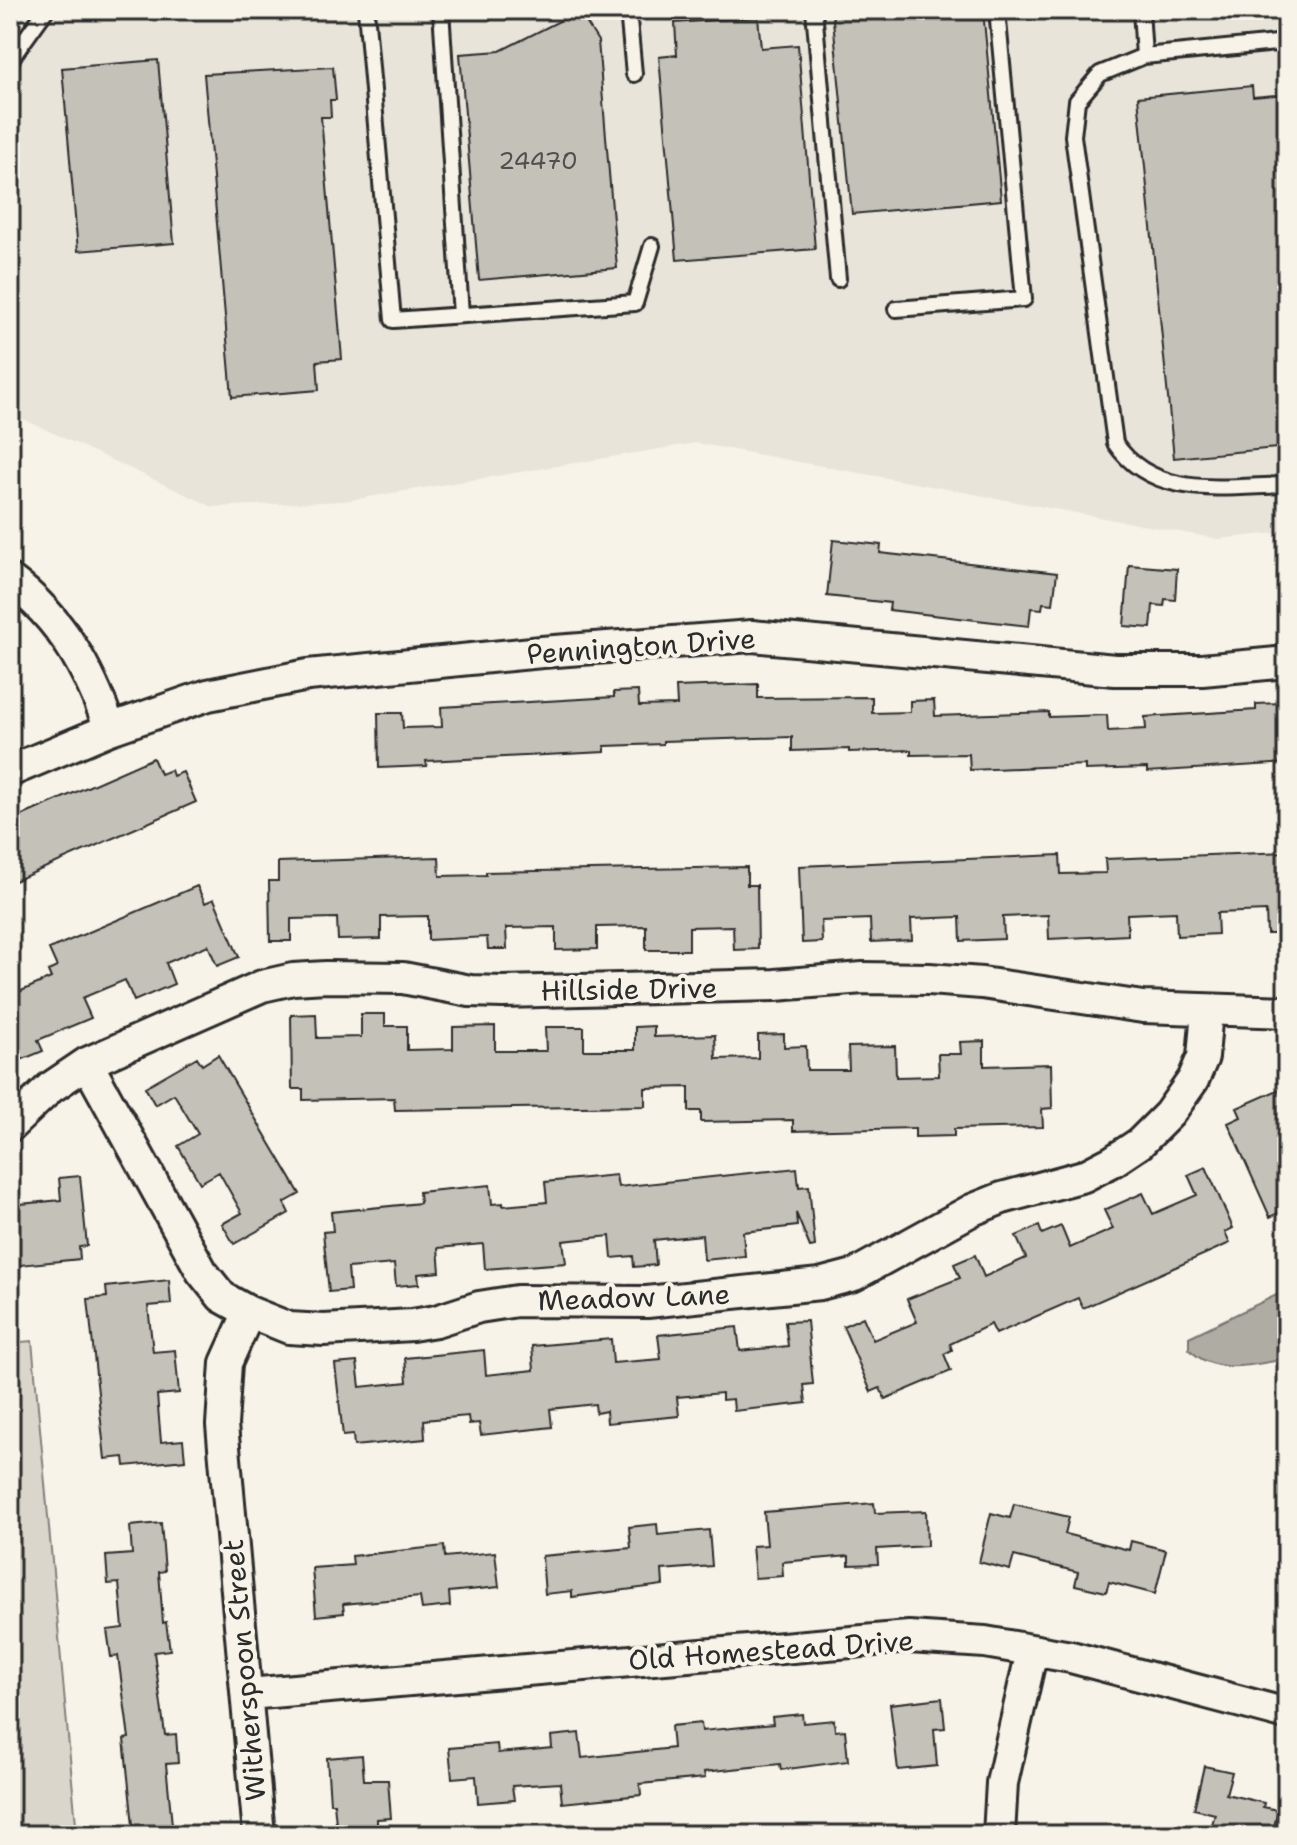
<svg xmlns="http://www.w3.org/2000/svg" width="1297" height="1845" font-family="'Shantell Sans',sans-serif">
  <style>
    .built { fill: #e8e4da }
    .green { fill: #dad6cc; stroke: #82807c; stroke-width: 2 }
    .water { fill: #afaca4; stroke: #7a7874; stroke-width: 2 }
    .building { fill: #c4c1b9; stroke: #2b2b2b; stroke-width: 2 }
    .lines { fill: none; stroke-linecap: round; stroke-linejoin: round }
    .lane-casing { stroke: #2b2b2b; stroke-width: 20 }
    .street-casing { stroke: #2b2b2b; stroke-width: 36 }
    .lane { stroke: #f7f3e8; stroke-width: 14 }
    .street { stroke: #f7f3e8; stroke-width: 30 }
    .labels { text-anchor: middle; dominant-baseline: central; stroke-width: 8; stroke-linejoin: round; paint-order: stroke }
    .number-label { font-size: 24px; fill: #51504e }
    .street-label { font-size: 28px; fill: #2b2b2b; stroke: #f7f3e8 }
  </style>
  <rect width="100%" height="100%" fill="#f7f3e8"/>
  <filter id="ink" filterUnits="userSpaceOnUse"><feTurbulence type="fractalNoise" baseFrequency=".0125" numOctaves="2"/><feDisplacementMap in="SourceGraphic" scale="16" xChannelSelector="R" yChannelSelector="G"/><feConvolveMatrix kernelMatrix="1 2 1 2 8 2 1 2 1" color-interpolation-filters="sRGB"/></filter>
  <g filter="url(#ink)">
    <path class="built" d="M 10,10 L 1287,10 L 1287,532 L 1218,539 L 696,443 L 344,501 L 213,507 L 10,413 Z"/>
    <path class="green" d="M 32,1341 L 77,1835 L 10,1835 L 10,1343 Z"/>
    <path class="water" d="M 1287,1290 L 1287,1359 C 1253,1364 1216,1377 1189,1349 L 1189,1337 Z"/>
    <path class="building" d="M 832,10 L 983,10 L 1001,200 L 852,214 Z
      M 579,11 L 598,41 L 617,268 L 479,280 L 460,54 L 500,51 Z
      M 758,17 L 761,48 L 798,45 L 815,249 L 677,260 L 659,57 L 677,55 L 675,23 Z
      M 158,60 L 174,243 L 78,251 L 62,68 Z
      M 333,67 L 336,100 L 330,100 L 331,117 L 321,117 L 342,359 L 317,361 L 319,390 L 232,397 L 204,74 Z
      M 1252,86 L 1253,97 L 1287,94 L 1287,447 L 1174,458 L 1138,97 Z
      M 833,540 L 881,545 L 880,553 L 1057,573 L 1053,604 L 1043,603 L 1042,609 L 1031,608 L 1029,626 L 889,610 L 890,603 L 827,596 Z
      M 1129,565 L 1177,569 L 1175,600 L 1165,599 L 1164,606 L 1153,605 L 1151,628 L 1124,626 Z
      M 758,684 L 758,698 L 872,697 L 872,713 L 910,712 L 910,701 L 934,700 L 935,716 L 1049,712 L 1049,717 L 1107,715 L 1108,731 L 1146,729 L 1145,717 L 1256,710 L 1256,704 L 1284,703 L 1284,713 L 1287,712 L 1287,763 L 1147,772 L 1147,768 L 1085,770 L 1085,765 L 970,770 L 969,754 L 911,755 L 911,750 L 849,752 L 849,749 L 792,751 L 792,737 L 663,741 L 663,744 L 605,746 L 605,752 L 426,761 L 427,766 L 379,768 L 378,713 L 402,713 L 403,728 L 442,727 L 441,707 L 614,697 L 614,692 L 638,691 L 639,706 L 677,705 L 676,687 Z
      M 153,758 L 160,774 L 171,770 L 173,776 L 183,772 L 196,802 L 10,883 L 10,821 Z
      M 1287,852 L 1287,934 L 1267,934 L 1266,911 L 1217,913 L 1218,934 L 1177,936 L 1176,912 L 1127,914 L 1128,935 L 1049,939 L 1048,915 L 1003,917 L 1004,939 L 961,941 L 960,917 L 911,919 L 912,940 L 871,942 L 870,919 L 821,921 L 822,942 L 802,943 L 799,866 L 1060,855 L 1061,874 L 1106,873 L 1105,859 Z
      M 439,857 L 440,876 L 486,875 L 486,872 L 747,867 L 747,885 L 757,885 L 758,949 L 734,950 L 733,926 L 689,927 L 689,950 L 646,950 L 646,926 L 597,927 L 597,949 L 556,950 L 556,927 L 506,928 L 507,949 L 488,949 L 487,937 L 428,940 L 428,916 L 381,917 L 381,939 L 338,940 L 337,918 L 291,919 L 291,941 L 270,941 L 269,881 L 278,881 L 278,862 Z
      M 197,886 L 205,903 L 214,899 L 239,957 L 217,966 L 208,945 L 166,963 L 174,984 L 134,1001 L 125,980 L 82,998 L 91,1018 L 38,1040 L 43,1051 L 21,1060 L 10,1033 L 10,996 L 51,978 L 48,971 L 57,967 L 49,949 Z
      M 316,1014 L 317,1038 L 361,1037 L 361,1014 L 385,1014 L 385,1026 L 407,1026 L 407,1050 L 453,1049 L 453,1027 L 495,1026 L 495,1051 L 546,1051 L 545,1027 L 584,1027 L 584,1050 L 635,1050 L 635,1027 L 654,1026 L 654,1037 L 715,1035 L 716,1059 L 758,1058 L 758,1035 L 784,1034 L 784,1047 L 806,1046 L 807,1070 L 849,1070 L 848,1047 L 895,1046 L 896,1077 L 939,1076 L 938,1054 L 961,1054 L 960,1042 L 984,1041 L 984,1066 L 1051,1064 L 1052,1108 L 1042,1109 L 1043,1127 L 954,1129 L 954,1136 L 915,1137 L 915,1128 L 793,1131 L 793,1120 L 701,1122 L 701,1111 L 689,1111 L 689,1087 L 645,1088 L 645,1106 L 395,1110 L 394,1098 L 303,1100 L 303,1089 L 292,1089 L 291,1015 Z
      M 218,1055 L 300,1194 L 284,1203 L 289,1213 L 234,1244 L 222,1224 L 242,1213 L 219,1172 L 200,1183 L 178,1146 L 198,1134 L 174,1094 L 155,1105 L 145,1087 L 197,1057 L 202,1065 Z
      M 1280,1089 L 1287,1104 L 1287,1209 L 1270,1217 L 1228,1123 L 1241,1117 L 1237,1108 Z
      M 1206,1167 L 1233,1228 L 1225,1232 L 1230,1243 L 1083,1308 L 1078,1298 L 996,1334 L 991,1324 L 950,1344 L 952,1350 L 944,1354 L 951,1371 L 885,1399 L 880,1388 L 871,1392 L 843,1326 L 863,1317 L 873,1340 L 917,1322 L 907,1299 L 960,1278 L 954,1264 L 975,1255 L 984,1277 L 1026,1258 L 1016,1236 L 1039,1226 L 1042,1234 L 1061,1226 L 1070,1248 L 1113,1229 L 1104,1210 L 1143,1193 L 1153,1214 L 1197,1195 L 1188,1175 Z
      M 797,1168 L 799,1187 L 809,1186 L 815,1246 L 810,1247 L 796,1213 L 797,1226 L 743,1232 L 745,1256 L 704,1260 L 702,1235 L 654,1240 L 656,1265 L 634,1267 L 633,1256 L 612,1258 L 610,1236 L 563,1241 L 566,1263 L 485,1269 L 483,1244 L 438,1248 L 440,1272 L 418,1274 L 419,1284 L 396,1286 L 394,1264 L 348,1268 L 350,1290 L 329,1292 L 323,1232 L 333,1231 L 331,1212 L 420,1203 L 419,1192 L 490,1185 L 492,1204 L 503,1203 L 503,1206 L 547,1202 L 545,1182 L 616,1175 L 618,1187 Z
      M 80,1176 L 87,1246 L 79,1247 L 80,1259 L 10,1266 L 10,1205 L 61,1200 L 59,1178 Z
      M 169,1280 L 171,1304 L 148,1306 L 153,1352 L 175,1350 L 179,1393 L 157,1395 L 161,1442 L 183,1440 L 185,1460 L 125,1466 L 124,1457 L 105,1459 L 88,1299 L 107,1297 L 106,1287 Z
      M 807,1321 L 813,1384 L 804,1385 L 806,1403 L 734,1411 L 733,1399 L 722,1400 L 722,1393 L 677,1397 L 679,1416 L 607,1423 L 606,1411 L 596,1413 L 595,1404 L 550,1409 L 552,1427 L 481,1435 L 479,1423 L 469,1424 L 468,1416 L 424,1420 L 425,1439 L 354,1446 L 353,1435 L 343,1436 L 335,1364 L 357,1362 L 360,1387 L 407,1382 L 405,1358 L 484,1350 L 486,1375 L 534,1370 L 532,1346 L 611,1339 L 613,1363 L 661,1359 L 658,1335 L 737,1327 L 740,1351 L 788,1346 L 785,1322 Z
      M 874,1503 L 875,1513 L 926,1511 L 927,1546 L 877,1549 L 878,1564 L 849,1565 L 849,1556 L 782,1562 L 783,1576 L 755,1578 L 752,1546 L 767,1545 L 764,1512 Z
      M 1014,1504 L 1069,1517 L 1065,1534 L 1129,1550 L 1131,1541 L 1166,1550 L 1155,1594 L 1109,1582 L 1106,1592 L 1075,1585 L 1078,1572 L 1014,1556 L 1010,1570 L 979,1562 L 991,1513 L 1010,1518 Z
      M 161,1523 L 165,1571 L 159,1572 L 163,1623 L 166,1622 L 170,1650 L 154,1652 L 165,1735 L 176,1734 L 178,1763 L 166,1764 L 173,1835 L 134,1835 L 124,1739 L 129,1738 L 118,1656 L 111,1657 L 107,1630 L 123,1628 L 119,1583 L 108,1584 L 106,1556 L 132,1554 L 130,1526 Z
      M 657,1524 L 658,1535 L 709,1530 L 712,1566 L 662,1570 L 663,1585 L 572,1597 L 572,1591 L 545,1594 L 542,1556 L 631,1548 L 629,1527 Z
      M 444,1546 L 445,1557 L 495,1552 L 499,1587 L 449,1592 L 450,1606 L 422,1609 L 420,1597 L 343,1604 L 344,1613 L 316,1616 L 312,1568 L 353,1565 L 352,1556 Z
      M 942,1698 L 945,1728 L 934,1729 L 937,1766 L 898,1770 L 890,1704 Z
      M 802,1714 L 803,1723 L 834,1720 L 835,1731 L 845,1730 L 848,1761 L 781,1770 L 780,1764 L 704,1772 L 705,1778 L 640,1784 L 641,1795 L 562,1803 L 560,1783 L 512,1786 L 514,1800 L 478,1803 L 476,1776 L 452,1778 L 449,1748 L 497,1744 L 498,1753 L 552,1748 L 551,1736 L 579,1733 L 582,1758 L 673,1748 L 671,1726 L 701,1723 L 702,1731 L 773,1724 L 772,1717 Z
      M 362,1755 L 364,1780 L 388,1780 L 391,1818 L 377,1819 L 377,1830 L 337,1834 L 334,1803 L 330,1803 L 327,1758 Z
      M 1204,1766 L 1232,1772 L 1226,1794 L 1264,1803 L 1263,1807 L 1278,1810 L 1272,1835 L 1243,1835 L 1211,1828 L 1215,1814 L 1194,1809 Z"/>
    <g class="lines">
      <g class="lane-casing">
        <path id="lane" d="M 366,10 L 393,320 L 635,303 L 652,246
          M 441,10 L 461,315
          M 628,10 L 634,74
          M 814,10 L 838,279
          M 1141,10 L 1144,56
          M 1287,42 L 1144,56 L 1100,74 L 1077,101 L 1073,136 L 1115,443 C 1154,501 1227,486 1287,485
          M 10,63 L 13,56 L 46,10
          M 896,309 L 1024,299 L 997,10"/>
      </g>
      <g class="street-casing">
        <path id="street" d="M 10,580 C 62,619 89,669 110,729
          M 10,771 L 110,729 L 208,695 L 308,675 L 542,652 L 752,636 L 1115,670 L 1202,670 L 1287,662
          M 87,1063 L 202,1272 L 222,1297 L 249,1312 L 289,1328 L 324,1330 L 412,1325 L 436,1321 L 479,1307 L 517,1301 L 647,1302 L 820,1284 L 854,1275 L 972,1210 L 1002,1198 L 1084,1176 L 1113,1161 L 1140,1143 L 1169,1114 L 1193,1080 L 1203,1057 L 1207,1010
          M 10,1126 L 50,1088 L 87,1063 L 262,986 L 293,979 L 326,977 L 403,978 L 470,991 L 503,992 L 775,985 L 863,978 L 929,979 L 982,983 L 1143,1007 L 1287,1012
          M 249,1312 L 226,1363 L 222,1425 L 259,1835
          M 248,1694 L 909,1637 L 985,1642 L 1071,1657 L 1287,1714
          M 999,1835 L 1002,1783 L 1032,1651"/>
      </g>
      <use href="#lane" class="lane"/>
      <use href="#street" class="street"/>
    </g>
  </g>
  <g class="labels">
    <g class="number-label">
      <text x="538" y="161">24470</text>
    </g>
    <g class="street-label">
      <text transform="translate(641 646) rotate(-4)">Pennington Drive</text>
      <text transform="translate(629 989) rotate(-1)">Hillside Drive</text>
      <text transform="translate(634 1297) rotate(-2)">Meadow Lane</text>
      <text transform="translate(771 1650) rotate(-4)">Old Homestead Drive</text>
      <text transform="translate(244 1670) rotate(-95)">Witherspoon Street</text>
    </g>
  </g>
  <rect width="1297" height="1845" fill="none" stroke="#f7f3e8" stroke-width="40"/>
  <rect x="20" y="20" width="1257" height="1805" fill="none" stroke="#2b2b2b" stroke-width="3" filter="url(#ink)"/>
</svg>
